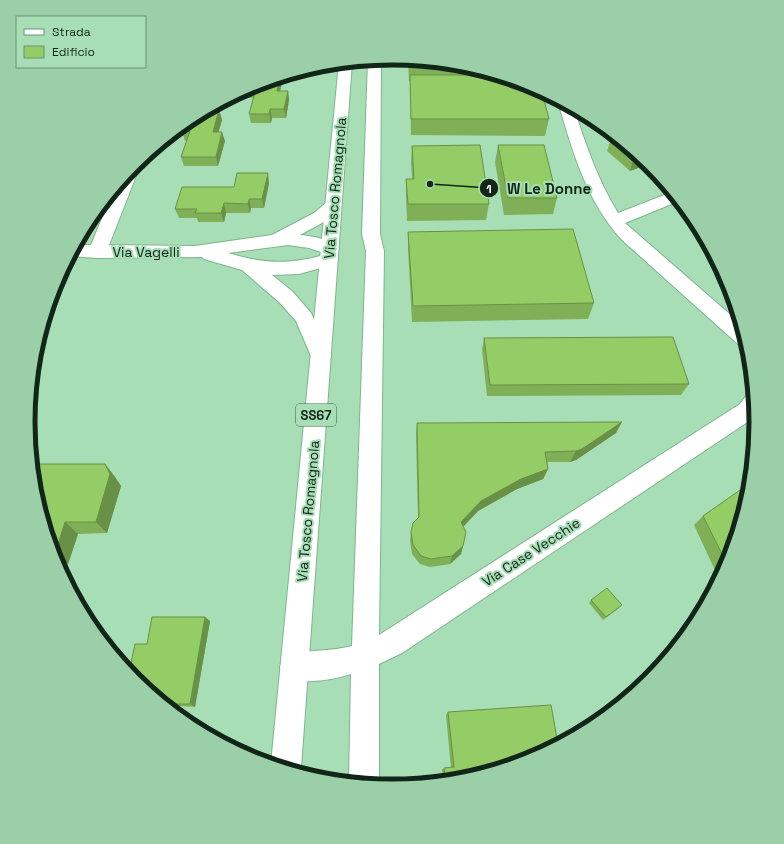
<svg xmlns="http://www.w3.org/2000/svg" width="784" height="844" font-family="'Space Grotesk',sans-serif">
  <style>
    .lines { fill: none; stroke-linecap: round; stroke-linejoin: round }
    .minor-casing { stroke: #7fb58e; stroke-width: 2 }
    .major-casing { stroke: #7fb58e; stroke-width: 2 }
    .minor { fill: #fff; fill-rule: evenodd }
    .major { fill: #fff; fill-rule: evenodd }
    .wall { fill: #7fb057 }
    .shaded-wall { fill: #689047 }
    .building { fill: #94cd65; stroke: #689047 }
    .labels { text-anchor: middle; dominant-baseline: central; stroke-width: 4; stroke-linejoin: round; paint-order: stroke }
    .shield { fill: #a7deb5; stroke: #3e5d47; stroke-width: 1 }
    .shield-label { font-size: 13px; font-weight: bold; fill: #112618 }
    .street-label { font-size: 14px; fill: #112618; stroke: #a7deb5 }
    .rim { fill: none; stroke: #112618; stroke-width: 5 }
    .leader { fill: none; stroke: #112618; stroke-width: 1.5 }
    .callout-dot { fill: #112618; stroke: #a7deb5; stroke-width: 1.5 }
    .mark-label { font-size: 12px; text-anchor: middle; font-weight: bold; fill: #fff }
    .callout-label { font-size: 15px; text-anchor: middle; font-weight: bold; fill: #112618; stroke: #a7deb5; stroke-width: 4; stroke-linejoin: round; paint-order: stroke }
  </style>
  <rect width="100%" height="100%" fill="#a7deb5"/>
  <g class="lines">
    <g class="minor-casing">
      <path id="minor" d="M 381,59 L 380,234 L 384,251 L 379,635 L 740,404 L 746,396 L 753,393 L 755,417 L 402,653 L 379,664 L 379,785 L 349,782 L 351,674 C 331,680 304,685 284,677 L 280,667 L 284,657 C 304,649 330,652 352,646 L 366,251 L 362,234 L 368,60 Z
        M 561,102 L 574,109 C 586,145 598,181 618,213 L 672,192 L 679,201 L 625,223 L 741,324 L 748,347 L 739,345 L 622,240 C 587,202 573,153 559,105 Z
        M 133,167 L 136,168 L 138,171 L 109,245 L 195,246 L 272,235 L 314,213 L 327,202 L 333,201 L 339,202 L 341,206 C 332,220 314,227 300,235 C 311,236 333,239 339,249 L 336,253 L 332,255 L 335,256 L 338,260 L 335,264 L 299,274 L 272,275 L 293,292 L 311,313 L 331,357 L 328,363 L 321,365 L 314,363 L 296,321 L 279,302 L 242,270 L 204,259 L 202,257 L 97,258 L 70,256 L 76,245 L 91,245 L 114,189 ZM 288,245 L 309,248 L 327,254 C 291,265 264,264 228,253 Z"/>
    </g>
    <g class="major-casing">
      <path id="major" d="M 352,62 L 301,768 L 299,772 L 271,764 L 339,63 Z"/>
    </g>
    <use href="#minor" class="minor"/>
    <use href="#major" class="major"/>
  </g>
  <path class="wall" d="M 408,60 L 463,65 L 532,86 L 549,119 L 545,136 L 411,135 L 410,81 L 409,81 Z
    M 282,83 L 280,91 L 288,91 L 289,100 L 286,118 L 272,118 L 271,123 L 251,123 L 249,114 L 253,98 L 248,98 L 247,89 Z
    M 219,110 L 222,120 L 218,132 L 225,141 L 218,166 L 184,166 L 181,157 L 187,141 L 185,141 L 182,131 Z
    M 618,139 L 649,164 L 630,171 L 607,151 L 610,142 Z
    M 498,145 L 557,198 L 553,214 L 504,215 L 495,162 Z
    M 412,146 L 489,204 L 486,220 L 407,221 L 406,196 L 406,179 L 412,179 L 411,162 Z
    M 269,183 L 264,208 L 251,208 L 250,213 L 226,213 L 224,222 L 198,222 L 197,218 L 179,218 L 175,209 L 234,187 Z
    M 408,232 L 594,303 L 588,319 L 412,322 L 408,248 Z
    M 484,338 L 689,384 L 681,395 L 487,396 L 482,350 Z
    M 417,423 L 616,433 L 576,460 L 570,462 L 547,462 L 548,469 L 543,479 L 517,489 L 478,511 L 463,527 L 463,546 L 461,554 L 450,564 L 430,567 L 420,564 L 412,554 L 410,541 L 411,532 L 418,518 L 416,434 Z
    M 105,464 L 115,477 L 121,486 L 107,533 L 78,534 L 68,564 L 57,564 L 56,561 L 35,493 Z
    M 703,516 L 728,562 L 719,579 L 694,525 Z
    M 591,600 L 619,608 L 603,620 L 589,603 Z
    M 210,621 L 195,707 L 179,706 L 178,715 L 147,644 Z
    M 448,712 L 463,779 L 443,781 L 442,770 L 444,768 L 451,768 L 446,715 Z"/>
  <path class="shaded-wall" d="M 280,77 L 281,77 L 282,83 L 278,100 L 277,91 Z
    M 288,91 L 289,100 L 286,118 L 284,109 Z
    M 270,109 L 272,118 L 271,123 L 269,114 Z
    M 219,110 L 222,120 L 216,141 L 213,132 Z
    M 222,132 L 225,141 L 218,166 L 216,157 Z
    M 642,158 L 649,164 L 630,171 L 633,161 Z
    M 268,173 L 269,183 L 264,208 L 262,199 Z
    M 249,199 L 251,208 L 250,213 L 248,204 Z
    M 224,203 L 226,213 L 224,222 L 221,213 Z
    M 622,422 L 616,433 L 576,460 L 570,462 L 576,451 Z
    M 105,464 L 115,477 L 121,486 L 107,533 L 96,522 Z
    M 548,469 L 543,479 L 517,489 L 478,511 L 459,531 L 461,522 L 481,501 L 521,479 Z
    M 65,522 L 78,534 L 68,564 L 55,554 Z
    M 463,546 L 461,554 L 450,564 L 452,556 Z
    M 205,617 L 210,621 L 195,707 L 190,704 Z
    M 174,704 L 179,706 L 178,715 L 172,710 Z"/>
  <path class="building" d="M 409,60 L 460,65 L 409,65 Z
    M 410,75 L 496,75 L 532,86 L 542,92 L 549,119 L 411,119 Z
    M 280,77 L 277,91 L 288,91 L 284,109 L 270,109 L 269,114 L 249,114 L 256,89 L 247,89 L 253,86 Z
    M 206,110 L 219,110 L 213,132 L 222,132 L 216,157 L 181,157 L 190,131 L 182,131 L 185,124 L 190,119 Z
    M 618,139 L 642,158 L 633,161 L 610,142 Z
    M 480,145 L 489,204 L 408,204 L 406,179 L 414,179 L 412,146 Z
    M 498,145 L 544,145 L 557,198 L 508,198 Z
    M 237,173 L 268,173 L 262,199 L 249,199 L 248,204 L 224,203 L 221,213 L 195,213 L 197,209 L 175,209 L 182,187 L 234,187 Z
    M 573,229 L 594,303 L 413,306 L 408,232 Z
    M 673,337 L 689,384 L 490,385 L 484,338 Z
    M 622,422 L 582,449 L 576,451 L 545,452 L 548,469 L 521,479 L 481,501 L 461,522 L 466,532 L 463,546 L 452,556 L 431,559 L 421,556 L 413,545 L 411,532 L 413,523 L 419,517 L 417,423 Z
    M 32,464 L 105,464 L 110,474 L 96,522 L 65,522 L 55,554 L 54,554 L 35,493 Z
    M 750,483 L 749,493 L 728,562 L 727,564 L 703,516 Z
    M 607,588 L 622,605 L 606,617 L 591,600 Z
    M 152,617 L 205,617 L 190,704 L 174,704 L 172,710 L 134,679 L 129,672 L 135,644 L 147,644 Z
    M 551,705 L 558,744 L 531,758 L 463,779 L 445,781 L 444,768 L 454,767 L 448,712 Z"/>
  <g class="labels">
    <rect class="shield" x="296" y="404" width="40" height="22" rx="3"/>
    <g class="shield-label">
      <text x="316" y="415">SS67</text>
    </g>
    <g class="street-label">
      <text transform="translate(335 188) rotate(-85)">Via Tosco Romagnola</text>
      <text x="146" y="252">Via Vagelli</text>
      <text transform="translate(308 511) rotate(-85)">Via Tosco Romagnola</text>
      <text transform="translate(531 552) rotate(-33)">Via Case Vecchie</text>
    </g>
  </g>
  <path d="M0 0H784V844H0ZM35 422a357 357 0 1 1 714 0a357 357 0 1 1-714 0Z" fill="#9bcfa8" fill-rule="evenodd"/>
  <path class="rim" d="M35 422a357 357 0 1 1 714 0a357 357 0 1 1-714 0Z"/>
  <path class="leader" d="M430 184L489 188"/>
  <g class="callout-dot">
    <circle cx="430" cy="184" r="4"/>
    <circle cx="489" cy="188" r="10"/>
  </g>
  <g class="mark-label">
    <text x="489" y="193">1</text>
  </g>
  <g class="callout-label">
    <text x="549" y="194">W Le Donne</text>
  </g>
  <rect x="16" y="16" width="130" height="52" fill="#a7deb5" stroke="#6b9476"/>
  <rect x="24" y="29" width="20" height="6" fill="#ffffff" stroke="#6b9476"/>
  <text x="52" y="36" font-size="12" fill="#112618">Strada</text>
  <rect x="24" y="46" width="20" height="12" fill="#94cd65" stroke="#6b9476"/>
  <text x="52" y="56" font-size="12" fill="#112618">Edificio</text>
</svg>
